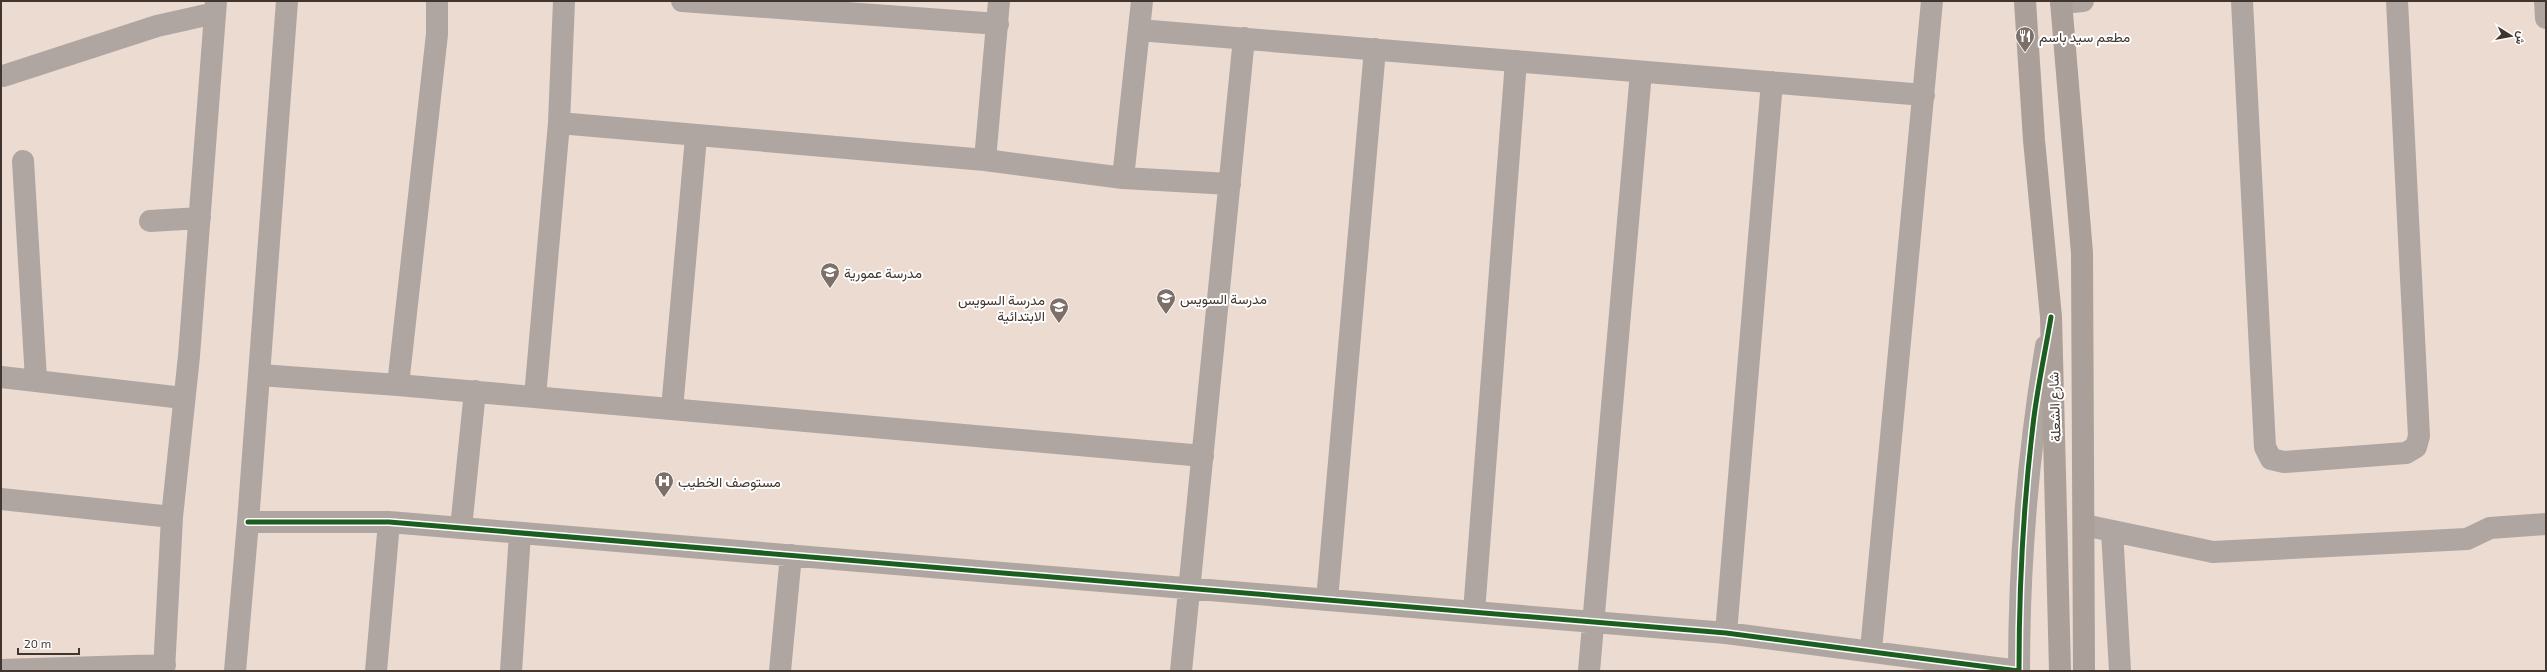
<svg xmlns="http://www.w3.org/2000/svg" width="2547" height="672" font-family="'Exo 2',Vazirmatn,sans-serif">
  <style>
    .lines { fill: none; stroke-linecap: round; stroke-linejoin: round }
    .minor { stroke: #afa5a1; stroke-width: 22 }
    .major { stroke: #aa9f99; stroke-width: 22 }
    .cycleway-casing { stroke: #fff; stroke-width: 8 }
    .cycleway { stroke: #1b5e20; stroke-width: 5 }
    .labels { text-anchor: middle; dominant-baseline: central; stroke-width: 4; stroke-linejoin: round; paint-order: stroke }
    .poi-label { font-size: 14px; fill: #41362f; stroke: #fff; text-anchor: start }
    .street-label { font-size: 14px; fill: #41362f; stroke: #fff }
  </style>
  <rect width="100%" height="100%" fill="#ebdbd1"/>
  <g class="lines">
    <path class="minor" d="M 682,1 L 998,24
      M 2242,1 L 2265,447 L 2271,459 L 2284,462 L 2406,453 L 2416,447 L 2419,436 L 2397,1
      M 2545,1 L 2546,18
      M 2061,3 L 2083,1
      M 1139,30 L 1924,95
      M 3,76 L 157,26 L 215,13
      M 559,123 L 985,160 L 1123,178 L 1230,184
      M 985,160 L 999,1
      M 23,161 L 36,379
      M 1123,178 L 1142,1
      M 150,221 L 200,218
      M 260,375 L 398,385 L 1203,456
      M 1,377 L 183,398
      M 398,385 L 437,34 L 437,1
      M 535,397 L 559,123 L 564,1
      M 672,409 L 696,137
      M 1,499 L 172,517
      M 248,522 L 389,522 L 1726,633 L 2019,671 C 2019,561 2028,454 2046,346
      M 2084,525 L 2213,552 L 2467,539 L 2490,528 L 2546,524
      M 461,528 L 475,391
      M 2112,531 L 2120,671
      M 1327,600 L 1375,49
      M 1474,612 L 1516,61
      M 1726,633 L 1772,82
      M 1871,650 L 1932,1
      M 1,670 L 165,665
      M 164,671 L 172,517 L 189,356 L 216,1
      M 235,671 L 248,522 L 287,1
      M 376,671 L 389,522
      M 511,671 L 520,533
      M 780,671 L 791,555
      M 1181,671 L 1244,38
      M 1589,671 L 1641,72"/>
    <path class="major" d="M 2025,1 L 2034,140 L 2051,317 L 2060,671
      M 2061,1 L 2082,253 L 2084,671"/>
    <g class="cycleway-casing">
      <path id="cycleway" d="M 248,522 L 389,522 L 1726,633 L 2019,671 C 2019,589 2023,507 2033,425 C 2037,389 2045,353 2051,317"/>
    </g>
    <use href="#cycleway" class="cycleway"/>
  </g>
  <defs>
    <g id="restaurant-pin" transform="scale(1)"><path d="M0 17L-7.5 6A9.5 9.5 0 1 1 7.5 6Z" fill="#7c7068" stroke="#fff"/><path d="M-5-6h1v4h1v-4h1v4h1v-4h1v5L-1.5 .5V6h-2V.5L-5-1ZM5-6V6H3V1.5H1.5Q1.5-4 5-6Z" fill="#fff"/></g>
    <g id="school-pin" transform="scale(1)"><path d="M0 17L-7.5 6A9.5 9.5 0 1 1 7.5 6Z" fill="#7c7068" stroke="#fff"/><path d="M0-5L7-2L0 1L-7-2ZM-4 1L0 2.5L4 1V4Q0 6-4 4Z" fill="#fff"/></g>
    <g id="hospital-pin" transform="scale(1)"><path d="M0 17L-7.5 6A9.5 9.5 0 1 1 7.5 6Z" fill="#7c7068" stroke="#fff"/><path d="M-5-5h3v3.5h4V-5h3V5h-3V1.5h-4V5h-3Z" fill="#fff"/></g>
  </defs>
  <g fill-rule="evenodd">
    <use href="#restaurant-pin" x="2025" y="36"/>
    <use href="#school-pin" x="830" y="272"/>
    <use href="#school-pin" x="1166" y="298"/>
    <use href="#school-pin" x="1059" y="307"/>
    <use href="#hospital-pin" x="664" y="481"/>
  </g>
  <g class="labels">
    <g class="poi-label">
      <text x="2039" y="36">مطعم سيد باسم</text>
      <text x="844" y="272">مدرسة عمورية</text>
      <text x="1180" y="298">مدرسة السويس</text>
      <text x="1045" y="299" text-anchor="end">مدرسة السويس<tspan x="1045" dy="16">الابتدائية</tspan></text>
      <text x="678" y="481">مستوصف الخطيب</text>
    </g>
    <g class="street-label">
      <text transform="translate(2054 407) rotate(-92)">شارع الشعلة</text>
    </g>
  </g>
  <rect width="2547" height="672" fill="none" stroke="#41362f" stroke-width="4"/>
  <g transform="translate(2511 36) rotate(101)" stroke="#ffffff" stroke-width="3" paint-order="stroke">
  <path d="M0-3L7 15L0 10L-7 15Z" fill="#41362f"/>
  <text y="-6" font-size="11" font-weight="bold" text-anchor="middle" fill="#41362f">ش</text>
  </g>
  <path d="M18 648v6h61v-6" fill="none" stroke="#41362f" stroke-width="2"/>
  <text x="24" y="648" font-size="12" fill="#41362f" stroke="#ffffff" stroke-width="3" paint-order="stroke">20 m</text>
</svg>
